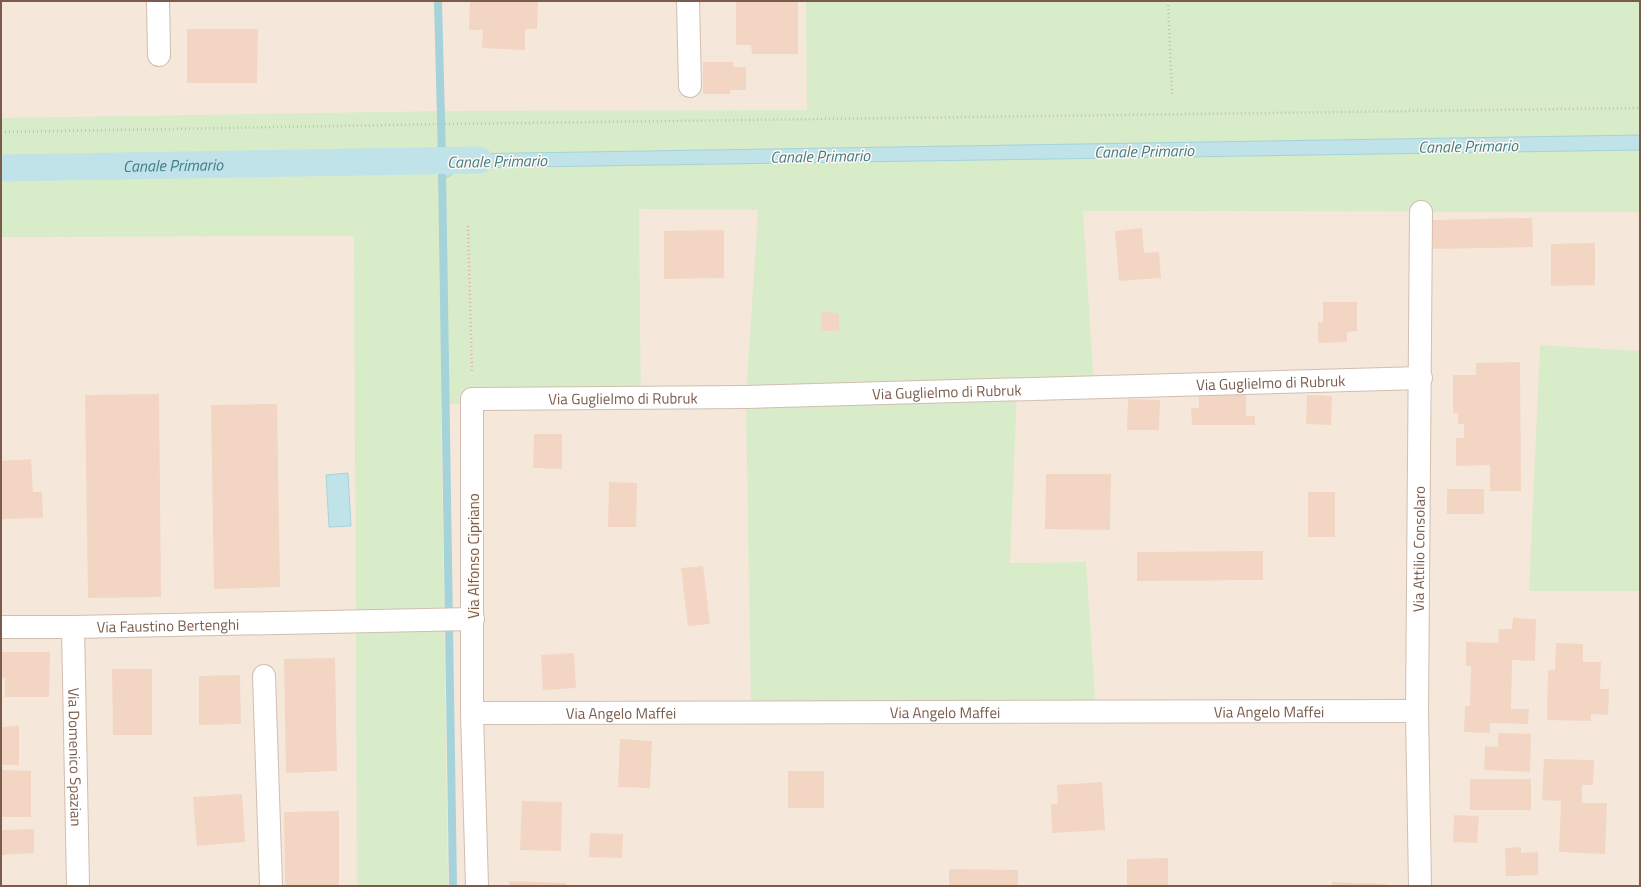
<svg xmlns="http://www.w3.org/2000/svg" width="1641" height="887" font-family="'Titillium Web',sans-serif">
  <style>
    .residential { fill: #f5e8da }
    .green { fill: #d8ecc9 }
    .water { fill: #bfe3e8; stroke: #a5d3da }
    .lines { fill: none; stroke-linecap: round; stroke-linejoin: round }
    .stream { stroke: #a5d3da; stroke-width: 8 }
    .canal { stroke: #bfe3e8; stroke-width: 27 }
    .building { fill: #f3d5c3 }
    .minor-casing { stroke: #d1beb0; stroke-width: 24 }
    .path { stroke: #d9b8a5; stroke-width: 2.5; stroke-dasharray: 1 3; stroke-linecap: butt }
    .minor { stroke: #fff; stroke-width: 22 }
    .labels { text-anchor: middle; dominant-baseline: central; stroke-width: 3; stroke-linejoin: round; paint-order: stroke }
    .street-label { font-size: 15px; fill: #7a5c4d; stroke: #fffaf3 }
    .water-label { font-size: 16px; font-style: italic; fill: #437c86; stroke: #fffaf3 }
  </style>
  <rect width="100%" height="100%" fill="#fdf6ec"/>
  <path class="residential" d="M 1,1 L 1640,1 L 1640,886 L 1,886 Z"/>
  <path class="green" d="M 806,1 L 1640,1 L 1640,212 L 1083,211 L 1094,387 L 1017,390 L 1010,563 L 1086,562 L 1096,712 L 751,712 L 746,397 L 758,210 L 639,209 L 641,405 L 441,404 L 448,886 L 357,886 L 354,236 L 1,237 L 1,118 L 440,111 L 807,110 Z
    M 1540,345 L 1640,351 L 1640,591 L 1529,591 Z"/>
  <path class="water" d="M 1640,135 L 1640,150 L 461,168 L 442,181 L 441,148 L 448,153 L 460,154 Z
    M 348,473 L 351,526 L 329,527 L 326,475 Z"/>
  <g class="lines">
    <path class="stream" d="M 438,1 L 442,158
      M 442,170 L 453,886"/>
    <path class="canal" id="s1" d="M 1,168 L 479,160"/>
  </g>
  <path class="building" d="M 470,1 L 538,1 L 537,29 L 525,29 L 525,50 L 482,48 L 483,30 L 469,30 Z
    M 736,1 L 798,1 L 798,54 L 752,54 L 751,45 L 736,45 Z
    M 187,29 L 258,29 L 257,83 L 187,83 Z
    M 703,62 L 733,62 L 733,67 L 746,67 L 746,90 L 730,90 L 730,94 L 703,94 Z
    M 1532,218 L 1533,247 L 1433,249 L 1432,220 Z
    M 1142,228 L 1144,253 L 1159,252 L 1161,278 L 1119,281 L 1115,231 Z
    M 724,230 L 724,278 L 664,279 L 664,231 Z
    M 1595,243 L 1595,285 L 1551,286 L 1551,244 Z
    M 1323,302 L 1357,302 L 1357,331 L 1347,332 L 1347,342 L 1318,343 L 1318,322 L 1323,322 Z
    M 821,312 L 839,313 L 839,331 L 821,331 Z
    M 1520,362 L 1521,491 L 1490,491 L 1490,465 L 1456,466 L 1456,438 L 1464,438 L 1464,424 L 1458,424 L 1458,413 L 1453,413 L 1453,375 L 1476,375 L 1476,363 Z
    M 159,394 L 161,597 L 88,598 L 85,395 Z
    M 1199,395 L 1246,395 L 1246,416 L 1255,416 L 1255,425 L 1192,425 L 1191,408 L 1199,408 Z
    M 1307,395 L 1332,396 L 1331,425 L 1306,424 Z
    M 1128,399 L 1160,400 L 1159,430 L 1127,430 Z
    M 277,404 L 280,587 L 214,589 L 211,405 Z
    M 534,434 L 562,434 L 562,469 L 533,468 Z
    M 31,459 L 33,492 L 42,492 L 43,518 L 1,519 L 1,461 Z
    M 1046,474 L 1111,474 L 1110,530 L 1045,529 Z
    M 609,482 L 637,483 L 636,527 L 608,527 Z
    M 1447,489 L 1484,489 L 1484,514 L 1447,514 Z
    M 1308,492 L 1335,492 L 1335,537 L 1308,537 Z
    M 1263,551 L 1263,580 L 1137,581 L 1137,552 Z
    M 703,566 L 710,624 L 688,626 L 681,568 Z
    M 1513,618 L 1536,619 L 1535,661 L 1512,660 L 1511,709 L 1529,709 L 1528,724 L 1490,723 L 1490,733 L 1464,732 L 1465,706 L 1470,706 L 1471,666 L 1466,666 L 1466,642 L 1498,643 L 1499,629 L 1512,629 Z
    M 1556,643 L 1583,644 L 1583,662 L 1601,662 L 1600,689 L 1609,689 L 1608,715 L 1591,714 L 1591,721 L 1547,720 L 1548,670 L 1555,670 Z
    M 1,652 L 50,652 L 49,697 L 5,697 L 5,678 L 1,678 Z
    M 574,653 L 576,688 L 543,690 L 541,655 Z
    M 335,658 L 337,771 L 286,773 L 284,659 Z
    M 112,669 L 152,669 L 152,735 L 113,735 Z
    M 240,675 L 241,724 L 199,725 L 199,676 Z
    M 19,726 L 19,765 L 1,765 L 1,727 Z
    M 1498,733 L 1531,734 L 1530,772 L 1484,770 L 1485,746 L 1498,747 Z
    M 620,739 L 652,741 L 650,788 L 618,787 Z
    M 1544,759 L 1594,760 L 1593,785 L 1582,785 L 1582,803 L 1607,803 L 1605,854 L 1559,852 L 1561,801 L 1542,800 Z
    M 1,770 L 31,771 L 31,817 L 1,817 Z
    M 788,771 L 824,771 L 824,808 L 788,808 Z
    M 1470,779 L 1531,779 L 1531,810 L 1470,810 Z
    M 1102,782 L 1105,830 L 1052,833 L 1051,804 L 1058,804 L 1057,785 Z
    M 242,794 L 245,842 L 197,846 L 193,797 Z
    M 522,801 L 562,802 L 561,851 L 520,850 Z
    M 339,811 L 339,886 L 285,886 L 284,812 Z
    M 1454,815 L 1479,816 L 1477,843 L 1453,842 Z
    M 34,829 L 34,853 L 1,855 L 1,830 Z
    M 590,833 L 623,834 L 622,858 L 589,857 Z
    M 1521,847 L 1521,853 L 1538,852 L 1538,875 L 1506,876 L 1505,848 Z
    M 1168,858 L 1168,886 L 1127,886 L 1127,859 Z
    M 949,869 L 1018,870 L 1018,886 L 949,886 Z
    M 509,881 L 566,883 L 566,886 L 509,886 Z
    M 1332,882 L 1386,884 L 1386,886 L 1332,886 Z"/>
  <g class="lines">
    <g class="minor-casing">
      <g id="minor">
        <path d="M 158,1 L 159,55"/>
        <path d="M 688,1 L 690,86"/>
        <path id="s2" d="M 1,627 L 73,627 L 473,619"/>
        <path id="s3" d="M 73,627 L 78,886"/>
        <path d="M 264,676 L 271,886"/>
        <path id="s4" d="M 472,713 L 1417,711"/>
        <path id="s5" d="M 477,886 L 472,713 L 472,399 L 746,397 L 1421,378"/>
        <path id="s6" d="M 1420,886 L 1417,711 L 1421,212"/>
      </g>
    </g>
    <path class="path" d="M 1168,1 L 1172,94
      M 1,132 L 447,124 L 1640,108
      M 468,226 L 472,374"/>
    <use href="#minor" class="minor"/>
  </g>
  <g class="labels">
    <g class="street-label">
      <text stroke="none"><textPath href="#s5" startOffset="1286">Via Guglielmo di Rubruk</textPath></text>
      <text stroke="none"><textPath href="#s5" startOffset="962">Via Guglielmo di Rubruk</textPath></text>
      <text stroke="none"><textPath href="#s5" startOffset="638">Via Guglielmo di Rubruk</textPath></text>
      <text stroke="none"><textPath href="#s6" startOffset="337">Via Attilio Consolaro</textPath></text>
      <text transform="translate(473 556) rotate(-90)">Via Alfonso Cipriano</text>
      <text stroke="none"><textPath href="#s2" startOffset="167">Via Faustino Bertenghi</textPath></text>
      <text stroke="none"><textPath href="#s4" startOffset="797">Via Angelo Maffei</textPath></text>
      <text stroke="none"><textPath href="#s4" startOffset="473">Via Angelo Maffei</textPath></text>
      <text stroke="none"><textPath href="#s4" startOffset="149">Via Angelo Maffei</textPath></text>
      <text stroke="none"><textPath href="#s3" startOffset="130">Via Domenico Spazian</textPath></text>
    </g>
    <g class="water-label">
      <text transform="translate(1468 146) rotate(-1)">Canale Primario</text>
      <text transform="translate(1144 151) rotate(-1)">Canale Primario</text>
      <text transform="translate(820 156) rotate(-1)">Canale Primario</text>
      <text transform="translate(497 161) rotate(-1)">Canale Primario</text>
      <text stroke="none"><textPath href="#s1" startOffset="172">Canale Primario</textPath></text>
    </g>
  </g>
  <rect width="1641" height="887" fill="none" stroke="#7a5c4d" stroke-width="4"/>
</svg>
